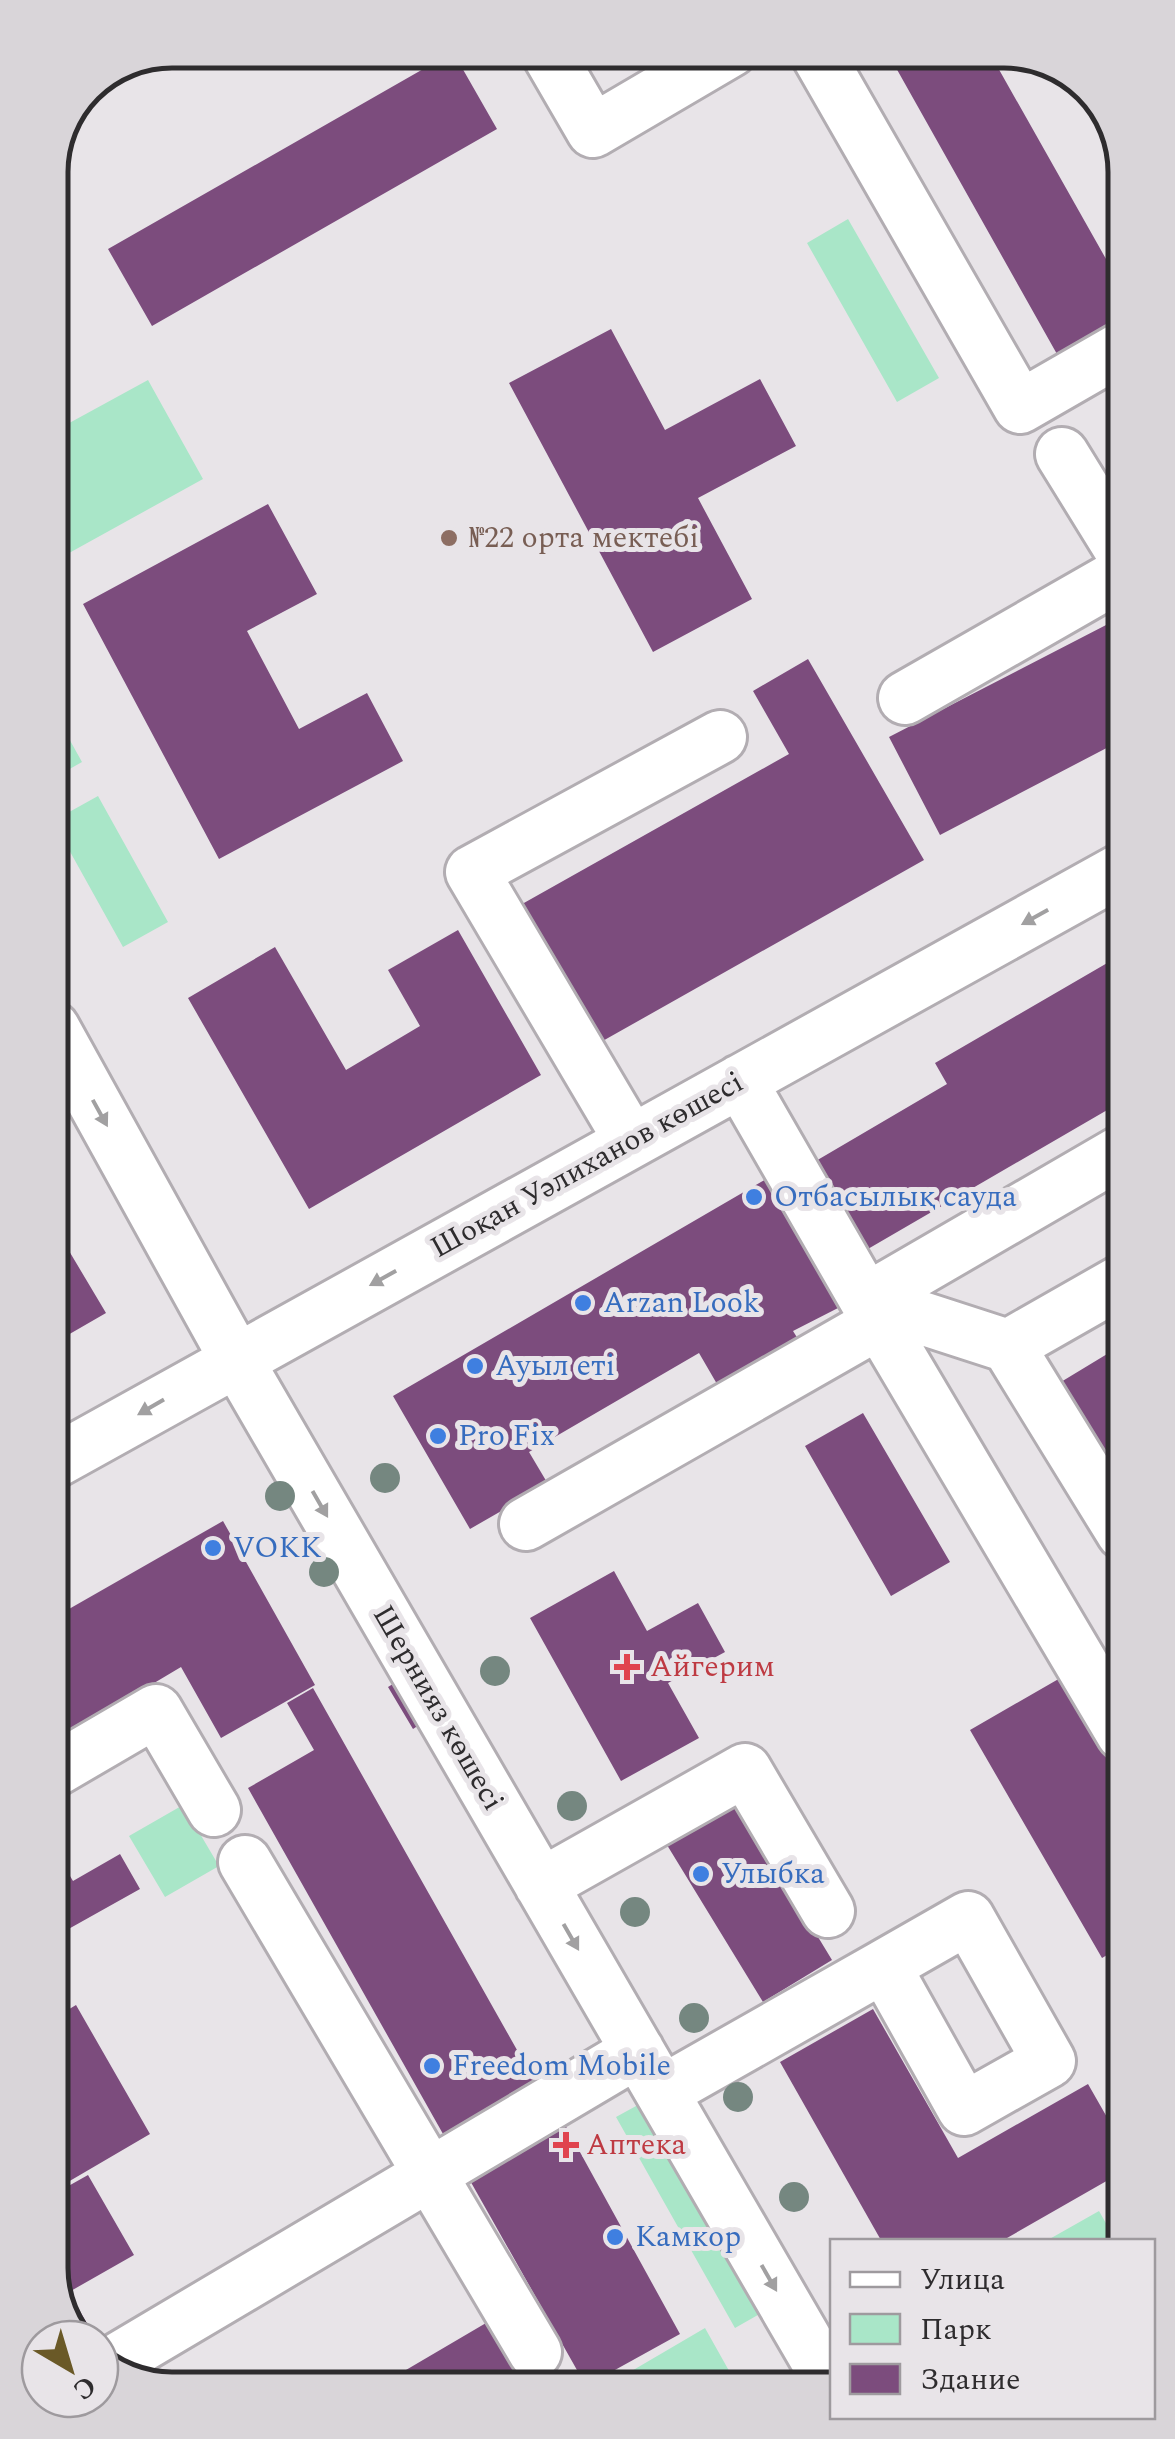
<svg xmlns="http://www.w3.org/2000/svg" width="1175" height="2439" font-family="Spectral,serif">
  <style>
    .green { fill: #a9e6c8 }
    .building { fill: #7c4c7d }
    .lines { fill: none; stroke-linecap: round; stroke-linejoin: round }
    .minor-casing { stroke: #b2adb2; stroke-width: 58 }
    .minor { stroke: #fff; stroke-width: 52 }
    .tree { fill: #758780 }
    .oneway { fill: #a1a0a1 }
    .education-dot { fill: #8d6e63; stroke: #e8e4e8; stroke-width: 4 }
    .shop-dot { fill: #3f7fe0; stroke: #e8e4e8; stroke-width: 4 }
    .health-dot { fill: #e0444e; stroke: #e8e4e8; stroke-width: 4 }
    .labels { text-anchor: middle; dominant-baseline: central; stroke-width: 10; stroke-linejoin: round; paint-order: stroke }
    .education-label { font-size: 30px; fill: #785e54; stroke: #e8e4e8; text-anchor: start }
    .street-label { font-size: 30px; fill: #2e2c2e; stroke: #e8e4e8 }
    .shop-label { font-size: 30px; fill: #366cbe; stroke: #e8e4e8; text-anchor: start }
    .health-label { font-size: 30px; fill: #be3a42; stroke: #e8e4e8; text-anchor: start }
    .rim { fill: none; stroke: #2e2c2e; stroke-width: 5 }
  </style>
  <rect width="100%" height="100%" fill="#e8e4e8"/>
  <path class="green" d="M 848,219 L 939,378 L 897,402 L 807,243 Z
    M 148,380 L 203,479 L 51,563 L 51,433 Z
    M 52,708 L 82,762 L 52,779 Z
    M 98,796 L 168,922 L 123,947 L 53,821 Z
    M 183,1805 L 219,1866 L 165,1897 L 129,1836 Z
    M 647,2100 L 765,2311 L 735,2328 L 616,2117 Z
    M 1099,2211 L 1116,2241 L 1046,2241 Z
    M 705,2328 L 737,2385 L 606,2386 Z"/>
  <path class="building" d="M 886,50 L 988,50 L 1119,282 L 1119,331 L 1062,363 Z
    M 453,52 L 497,129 L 152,326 L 108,249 Z
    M 611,329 L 665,430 L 760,379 L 796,446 L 698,498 L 752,599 L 653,652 L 509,383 Z
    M 268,504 L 317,594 L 247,631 L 299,729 L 367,693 L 403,761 L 219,859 L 83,604 Z
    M 1108,624 L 1120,646 L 1120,741 L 940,835 L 889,737 Z
    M 808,659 L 924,860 L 592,1047 L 515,908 L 789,754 L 753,691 Z
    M 458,930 L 541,1075 L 309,1209 L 188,998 L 275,947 L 346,1070 L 420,1026 L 388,970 Z
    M 1121,955 L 1121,1102 L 861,1253 L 809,1165 L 947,1084 L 935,1063 Z
    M 768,1178 L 838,1308 L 793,1331 L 798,1339 L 717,1384 L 699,1353 L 529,1452 L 548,1484 L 470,1529 L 393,1396 Z
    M 53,1224 L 106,1313 L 54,1343 Z
    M 1122,1345 L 1122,1443 L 1095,1460 L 1051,1388 Z
    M 863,1413 L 950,1562 L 891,1596 L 805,1446 Z
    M 223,1521 L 315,1685 L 221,1738 L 181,1667 L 55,1742 L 55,1617 Z
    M 614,1571 L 647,1631 L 698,1603 L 725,1652 L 668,1683 L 699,1738 L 621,1781 L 530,1618 Z
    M 1062,1677 L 1123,1783 L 1124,1945 L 1102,1958 L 970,1730 Z
    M 401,1679 L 425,1721 L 413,1729 L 388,1687 Z
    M 313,1688 L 539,2089 L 447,2141 L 248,1788 L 314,1750 L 287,1703 Z
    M 736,1802 L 832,1960 L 763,2002 L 667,1845 Z
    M 55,1851 L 73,1881 L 120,1854 L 140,1889 L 56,1936 Z
    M 76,2005 L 150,2134 L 56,2189 L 56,2017 Z
    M 873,2009 L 958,2158 L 1088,2084 L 1124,2147 L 1124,2171 L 1000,2242 L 882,2242 L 780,2062 Z
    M 564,2123 L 680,2334 L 586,2386 L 468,2177 Z
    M 88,2175 L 134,2255 L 69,2292 L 96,2339 L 80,2339 L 57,2307 L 56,2193 Z
    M 486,2323 L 523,2386 L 377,2387 Z"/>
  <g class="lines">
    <g class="minor-casing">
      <path id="minor" d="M 546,50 L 593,131 L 731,50
        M 815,50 L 1020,407 L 1119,350
        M 1062,454 L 1120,548
        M 905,698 L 1120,575
        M 53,1028 L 236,1359 L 831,2384
        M 740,1081 L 866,1300 L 1121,1152
        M 631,1141 L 472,872 L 720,737
        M 866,1300 L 1123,1734
        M 866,1300 L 1008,1346 L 1123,1533
        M 1008,1346 L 1122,1281
        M 54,1462 L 1121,870
        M 526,1524 L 880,1322
        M 55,1770 L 156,1711 L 214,1810
        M 245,1862 L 535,2352
        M 541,1885 L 745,1770 L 828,1911
        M 968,1918 L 1049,2061 L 964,2109 L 884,1966 Z
        M 662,2092 L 884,1966
        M 105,2367 L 638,2051"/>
    </g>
    <use href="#minor" class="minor"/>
  </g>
  <g class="tree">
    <circle cx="385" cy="1478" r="15"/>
    <circle cx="280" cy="1496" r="15"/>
    <circle cx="324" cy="1572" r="15"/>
    <circle cx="495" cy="1671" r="15"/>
    <circle cx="572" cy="1806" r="15"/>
    <circle cx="635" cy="1912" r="15"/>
    <circle cx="694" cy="2018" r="15"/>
    <circle cx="738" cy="2097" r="15"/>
    <circle cx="794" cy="2197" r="15"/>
  </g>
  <defs><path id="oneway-solid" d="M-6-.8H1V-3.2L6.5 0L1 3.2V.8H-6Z" transform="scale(2.5)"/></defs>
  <g class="oneway">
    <use href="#oneway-solid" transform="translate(1035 917) rotate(151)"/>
    <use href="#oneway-solid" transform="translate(100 1113) rotate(61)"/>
    <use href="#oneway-solid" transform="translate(383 1278) rotate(151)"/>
    <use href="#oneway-solid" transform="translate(151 1407) rotate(150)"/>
    <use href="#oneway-solid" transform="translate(320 1504) rotate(60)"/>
    <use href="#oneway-solid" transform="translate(571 1937) rotate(60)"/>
    <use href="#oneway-solid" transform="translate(769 2278) rotate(60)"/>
  </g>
  <circle class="education-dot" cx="449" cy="538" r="10"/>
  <g class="shop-dot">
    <circle cx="754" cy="1197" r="10"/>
    <circle cx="583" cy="1303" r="10"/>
    <circle cx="475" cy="1366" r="10"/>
    <circle cx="438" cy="1436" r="10"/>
    <circle cx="213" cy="1548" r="10"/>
    <circle cx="701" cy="1874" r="10"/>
    <circle cx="432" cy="2066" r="10"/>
    <circle cx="615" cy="2237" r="10"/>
  </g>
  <g class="health-dot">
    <path d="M622 1652h10v10h10v10h-10v10h-10v-10h-10v-10h10z"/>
    <path d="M561 2130h10v10h10v10h-10v10h-10v-10h-10v-10h10z"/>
  </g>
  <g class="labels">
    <g class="education-label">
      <text x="469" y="538">№22 орта мектебі</text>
    </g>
    <g class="street-label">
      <text transform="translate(587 1165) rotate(-29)">Шоқан Уәлиханов көшесі</text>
      <text transform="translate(438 1708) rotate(60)">Шернияз көшесі</text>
    </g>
    <g class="shop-label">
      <text x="774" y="1197">Отбасылық сауда</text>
      <text x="603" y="1303">Arzan Look</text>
      <text x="495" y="1366">Ауыл еті</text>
      <text x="458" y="1436">Pro Fix</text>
      <text x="233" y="1548">VOKK</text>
      <text x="721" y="1874">Улыбка</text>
      <text x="452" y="2066">Freedom Mobile</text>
      <text x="635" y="2237">Камкор</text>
    </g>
    <g class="health-label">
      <text x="650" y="1667">Айгерим</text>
      <text x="586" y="2145">Аптека</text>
    </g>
  </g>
  <path d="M0 0H1175V2439H0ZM172 68H1004A104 104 0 0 1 1108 172V2268A104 104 0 0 1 1004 2372H172A104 104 0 0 1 68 2268V172A104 104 0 0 1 172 68Z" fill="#d9d5d9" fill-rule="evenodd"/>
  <path class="rim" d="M172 68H1004A104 104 0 0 1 1108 172V2268A104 104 0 0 1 1004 2372H172A104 104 0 0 1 68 2268V172A104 104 0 0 1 172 68Z"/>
  <rect x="830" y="2239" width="325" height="180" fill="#e8e4e8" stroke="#9e9a9e" stroke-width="2.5"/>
  <rect x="850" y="2272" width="50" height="15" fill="#ffffff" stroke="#9e9a9e" stroke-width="2.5"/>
  <text x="920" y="2289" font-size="30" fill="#2e2c2e">Улица</text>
  <rect x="850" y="2314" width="50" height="30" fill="#a9e6c8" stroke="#9e9a9e" stroke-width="2.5"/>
  <text x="920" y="2339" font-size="30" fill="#2e2c2e">Парк</text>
  <rect x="850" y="2364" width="50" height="30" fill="#7c4c7d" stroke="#9e9a9e" stroke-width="2.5"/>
  <text x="920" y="2389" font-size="30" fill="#2e2c2e">Здание</text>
  <g transform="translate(70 2369) rotate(142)"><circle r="48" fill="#e8e4e8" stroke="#9e9a9e" stroke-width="2.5"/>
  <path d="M0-8L18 38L0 25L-18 38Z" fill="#6a5927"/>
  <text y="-15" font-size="28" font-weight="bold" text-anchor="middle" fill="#2e2c2e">С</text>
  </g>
</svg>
